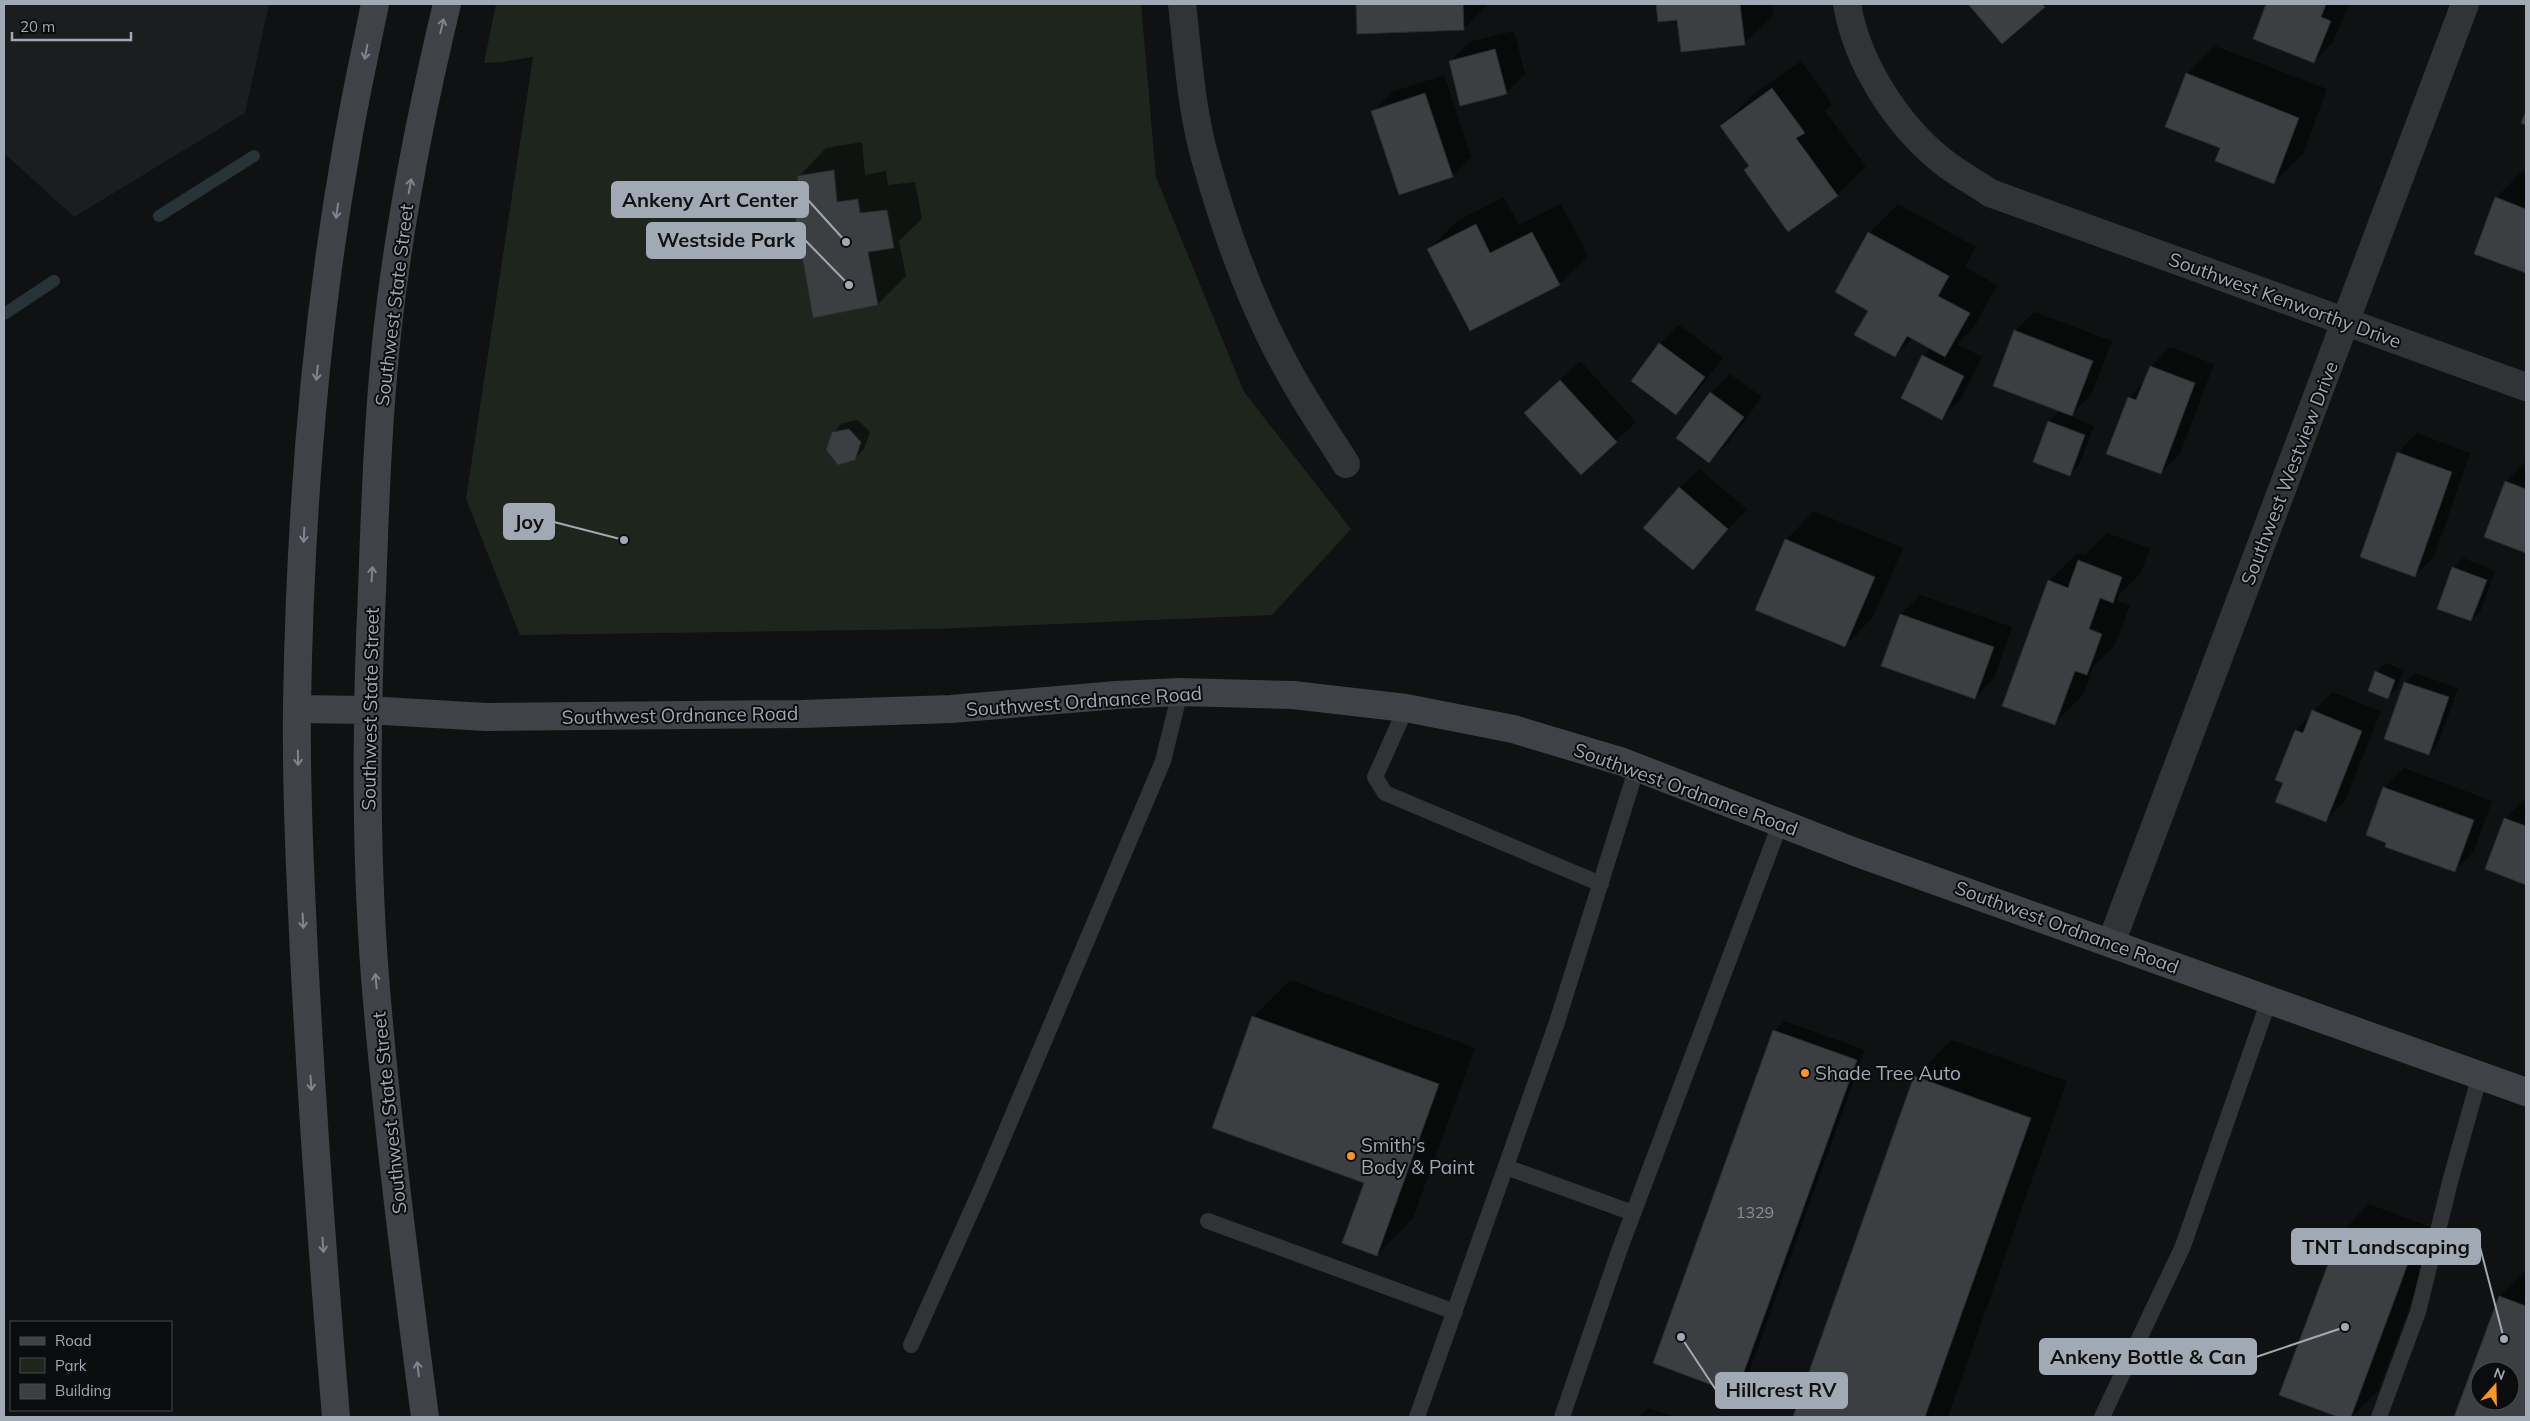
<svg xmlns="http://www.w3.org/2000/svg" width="2530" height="1421" font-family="Mulish,sans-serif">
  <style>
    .built { fill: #1c1d1f }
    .green { fill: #1d251d }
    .shadow { fill: #0007; fill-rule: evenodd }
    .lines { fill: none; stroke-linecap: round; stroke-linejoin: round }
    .stream { stroke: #283338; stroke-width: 12 }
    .building { fill: #3c3f42; stroke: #2a2b2e; fill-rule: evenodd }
    .lane { stroke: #313337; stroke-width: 16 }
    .street { stroke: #313337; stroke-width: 28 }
    .secondary { stroke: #3f4247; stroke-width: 28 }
    .oneway { stroke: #7f858e }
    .poi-dot { fill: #fc961e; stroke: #0b0c0d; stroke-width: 2 }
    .labels { text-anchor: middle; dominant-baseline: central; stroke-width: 4; stroke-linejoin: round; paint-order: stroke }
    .number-label { font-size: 16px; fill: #888e98 }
    .street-label { font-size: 19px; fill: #a1a9b4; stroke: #0b0c0d }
    .poi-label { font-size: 19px; fill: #a1a9b4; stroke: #0b0c0d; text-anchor: start }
    .leader { fill: none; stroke: #a1a9b4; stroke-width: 2 }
    .callout-dot { fill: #a1a9b4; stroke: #0b0c0d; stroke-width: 2 }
    .callout { fill: #a1a9b4; stroke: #a1a9b4; stroke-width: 2 }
    .callout-label { font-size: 20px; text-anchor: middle; font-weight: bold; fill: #111 }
  </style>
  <rect width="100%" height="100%" fill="#101112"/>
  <path class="built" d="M 4,4 L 269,4 L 245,113 L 74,217 L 4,153 Z"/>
  <path class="green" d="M 496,4 L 1141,4 L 1156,177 L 1244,392 L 1351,529 L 1272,615 L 935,629 L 520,635 L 466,499 L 533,57 L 502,62 L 484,63 Z"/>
  <path class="shadow" d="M 1357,4 L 1489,4 L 1463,29 L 1358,33 Z
    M 1657,4 L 1772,4 L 1773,15 L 1744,43 L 1678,18 L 1659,21 Z
    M 1970,4 L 2047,4 L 2002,42 Z
    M 2267,4 L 2349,4 L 2333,42 L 2314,62 L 2254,38 Z
    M 1514,31 L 1525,74 L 1506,93 L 1450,62 L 1469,42 Z
    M 2215,46 L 2327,89 L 2303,154 L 2274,182 L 2222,148 L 2187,74 Z
    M 1801,61 L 1832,104 L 1825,111 L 1866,166 L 1837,195 L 1788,230 L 1750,165 L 1722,126 L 1750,97 Z
    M 1444,75 L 1471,157 L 1452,176 L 1373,111 L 1392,92 Z
    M 862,142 L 865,175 L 886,171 L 888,185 L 915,182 L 922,219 L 899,241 L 906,276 L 878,304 L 795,210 L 802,203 L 798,177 L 826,148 Z
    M 2524,169 L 2526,170 L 2526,272 L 2475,253 L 2496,198 Z
    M 1504,197 L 1519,225 L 1561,204 L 1588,256 L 1559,284 L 1429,249 L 1457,221 Z
    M 1898,204 L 1976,247 L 1965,267 L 1997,285 L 1974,327 L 1957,344 L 1982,357 L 1961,399 L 1942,418 L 1923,356 L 1931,348 L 1913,338 L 1895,356 L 1870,310 L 1869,233 Z
    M 2034,312 L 2112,341 L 2091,395 L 2070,416 L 2094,426 L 2079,465 L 2070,474 L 2049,421 L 2060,410 L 2015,331 Z
    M 1679,325 L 1723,358 L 1695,394 L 1676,413 L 1660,344 Z
    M 2170,347 L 2214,364 L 2180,454 L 2160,473 L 2129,398 L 2145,381 L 2151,366 Z
    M 1580,361 L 1636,422 L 1581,473 L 1526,413 Z
    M 1730,374 L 1762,397 L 1728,443 L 1709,462 L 1711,393 Z
    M 858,420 L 870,432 L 864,449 L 854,459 L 833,433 L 842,423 Z
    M 2417,433 L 2470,453 L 2434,557 L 2414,576 L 2398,453 Z
    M 2525,462 L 2526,463 L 2526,551 L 2486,537 L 2506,481 Z
    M 1699,469 L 1747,509 L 1693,568 L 1680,488 Z
    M 1814,511 L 1903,548 L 1873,617 L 1845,646 L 1786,540 Z
    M 2107,533 L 2150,548 L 2141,573 L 2119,595 L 2117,601 L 2130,605 L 2115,645 L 2093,667 L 2083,695 L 2054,724 L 2049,581 L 2077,553 L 2085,555 Z
    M 2463,558 L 2495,571 L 2481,610 L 2471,620 L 2453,568 Z
    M 1920,595 L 2012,627 L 1994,678 L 1975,698 L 1901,614 Z
    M 2386,663 L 2404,670 L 2398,688 L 2388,697 L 2376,672 Z
    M 2415,673 L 2458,688 L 2438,744 L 2429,754 L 2405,683 Z
    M 2332,692 L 2381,711 L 2345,801 L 2326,820 L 2285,782 L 2277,779 L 2296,730 Z
    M 2404,768 L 2492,801 L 2474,851 L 2455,871 L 2384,788 Z
    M 2525,799 L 2526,800 L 2526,883 L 2486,868 L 2505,818 Z
    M 1290,980 L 1475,1048 L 1413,1218 L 1377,1255 L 1366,1182 L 1253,1017 Z
    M 1784,1021 L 1865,1050 L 1745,1383 L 1736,1392 L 1774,1031 Z
    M 1951,1040 L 2067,1081 L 1948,1417 L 1794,1417 L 1915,1077 Z
    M 2369,1204 L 2438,1230 L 2378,1391 L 2352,1417 L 2342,1417 L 2280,1394 L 2341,1233 Z
    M 2526,1270 L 2526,1417 L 2455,1417 L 2500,1296 ZM 2480,1371 L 2510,1371 L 2510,1401 L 2480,1401 Z
    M 1648,1408 L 1675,1417 L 1639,1417 Z"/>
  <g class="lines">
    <path class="stream" d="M 159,216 L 254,156
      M 4,314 L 54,281"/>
  </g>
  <path class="building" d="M 1356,4 L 1463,4 L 1464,30 L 1357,34 Z
    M 1656,4 L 1740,4 L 1745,45 L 1681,52 L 1677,20 L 1658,22 Z
    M 1968,4 L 2042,4 L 2045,7 L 2002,44 Z
    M 2266,4 L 2326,4 L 2321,17 L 2331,21 L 2314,63 L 2253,39 Z
    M 1495,49 L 1507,94 L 1460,106 L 1449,61 Z
    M 2186,73 L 2299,118 L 2274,184 L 2215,161 L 2220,148 L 2165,127 Z
    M 1772,88 L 1805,133 L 1796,138 L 1838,196 L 1788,232 L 1744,170 L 1749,166 L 1720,126 Z
    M 1425,93 L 1453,177 L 1399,195 L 1371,111 Z
    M 2526,111 L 2526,125 L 2521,123 Z
    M 834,170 L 837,202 L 858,199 L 860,213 L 887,210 L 894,248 L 868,252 L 878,305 L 813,318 L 794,210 L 802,209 L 797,176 Z
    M 2495,197 L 2526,209 L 2526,273 L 2474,254 Z
    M 1476,224 L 1490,253 L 1532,232 L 1560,285 L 1470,331 L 1427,249 Z
    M 1868,232 L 1949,276 L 1938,296 L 1970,313 L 1945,357 L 1907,336 L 1895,357 L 1854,335 L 1868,311 L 1835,292 Z
    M 2014,330 L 2093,361 L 2072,416 L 1993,386 Z
    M 1659,343 L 1705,377 L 1676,415 L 1631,381 Z
    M 1922,355 L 1964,376 L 1942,420 L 1901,398 Z
    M 2150,366 L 2195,383 L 2161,474 L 2106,454 L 2128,397 L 2136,400 Z
    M 1560,380 L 1617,442 L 1581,475 L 1524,413 Z
    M 1710,392 L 1744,417 L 1709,463 L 1676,438 Z
    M 2048,421 L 2085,435 L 2070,476 L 2033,462 Z
    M 849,429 L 861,442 L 855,460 L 838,465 L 826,450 L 832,432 Z
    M 2397,452 L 2452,472 L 2415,577 L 2360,557 Z
    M 2505,481 L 2526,489 L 2526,553 L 2484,537 Z
    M 1679,487 L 1728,529 L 1693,570 L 1643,528 Z
    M 1785,539 L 1875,577 L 1845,647 L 1755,610 Z
    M 2078,560 L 2122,577 L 2113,603 L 2100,598 L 2089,629 L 2102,634 L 2087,675 L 2075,671 L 2055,725 L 2002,706 L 2048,580 L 2068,588 Z
    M 2452,567 L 2487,580 L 2471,621 L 2437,609 Z
    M 1900,614 L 1994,647 L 1975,699 L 1881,666 Z
    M 2375,671 L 2395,680 L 2388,699 L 2368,691 Z
    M 2404,682 L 2449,697 L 2429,755 L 2384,739 Z
    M 2312,710 L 2362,731 L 2326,822 L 2275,802 L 2283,783 L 2275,780 L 2295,730 L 2303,733 Z
    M 2383,787 L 2474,820 L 2455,872 L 2385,847 L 2386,843 L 2366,835 Z
    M 2504,818 L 2526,826 L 2526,885 L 2485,869 Z
    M 1252,1016 L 1439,1084 L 1377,1256 L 1342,1243 L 1364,1183 L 1212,1128 Z
    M 1773,1030 L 1857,1060 L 1736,1394 L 1653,1363 Z
    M 1914,1076 L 2031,1118 L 1925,1417 L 1793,1417 Z
    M 2340,1232 L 2410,1258 L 2351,1417 L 2338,1417 L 2279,1395 Z
    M 2499,1296 L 2526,1306 L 2526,1417 L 2454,1417 ZM 2480,1371 L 2510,1371 L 2510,1401 L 2480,1401 Z"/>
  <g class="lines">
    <path class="lane" d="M 1406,708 L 1375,777 L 1385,793 L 1601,884
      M 1506,1167 L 1633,1213
      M 1208,1221 L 1455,1312
      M 911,1345 L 983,1185 L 1163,761 L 1180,692
      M 1417,1417 L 1557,1022 L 1637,767
      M 1562,1417 L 1619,1251 L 1780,824
      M 2102,1417 L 2183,1246 L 2269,1000
      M 2379,1417 L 2418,1312 L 2451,1178 L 2480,1075"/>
    <path class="street" d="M 1182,4 C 1188,55 1191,108 1205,158 C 1225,230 1251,304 1288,370 C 1305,402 1326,432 1346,464
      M 1847,4 C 1857,63 1896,124 1942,161 C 1957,173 1974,182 1990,193 L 2526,387
      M 2111,943 L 2465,4"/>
    <path class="secondary" d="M 297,709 L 367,710 L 486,717 L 801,714 L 951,709 L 1117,695 L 1180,692 L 1293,695 L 1406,708 L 1513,729 L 1623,762 L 1855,852 L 2526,1092
      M 336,1417 C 323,1263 312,1109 304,954 C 300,871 296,788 297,705 C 300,520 314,333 346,151 C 354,102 365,53 375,4
      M 425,1417 C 406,1271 387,1124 375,977 C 365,848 366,720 372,591 C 375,506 378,419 387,334 C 399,223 421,112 447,4"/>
  </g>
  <defs><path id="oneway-shaft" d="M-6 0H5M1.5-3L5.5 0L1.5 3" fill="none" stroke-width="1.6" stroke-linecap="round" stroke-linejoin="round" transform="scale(1.25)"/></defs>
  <g class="oneway">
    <use href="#oneway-shaft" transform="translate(442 26) rotate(-77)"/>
    <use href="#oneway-shaft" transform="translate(366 52) rotate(101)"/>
    <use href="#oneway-shaft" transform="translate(410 186) rotate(-80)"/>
    <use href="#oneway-shaft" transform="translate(337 211) rotate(98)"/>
    <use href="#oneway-shaft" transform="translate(317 373) rotate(96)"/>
    <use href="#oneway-shaft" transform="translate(304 535) rotate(93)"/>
    <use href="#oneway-shaft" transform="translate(372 574) rotate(-87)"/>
    <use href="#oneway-shaft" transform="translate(298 758) rotate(89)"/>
    <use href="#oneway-shaft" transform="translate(303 921) rotate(87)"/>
    <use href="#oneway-shaft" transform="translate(376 981) rotate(-95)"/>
    <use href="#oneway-shaft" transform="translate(311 1083) rotate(86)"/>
    <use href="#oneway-shaft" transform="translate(323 1245) rotate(86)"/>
    <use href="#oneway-shaft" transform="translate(418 1369) rotate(-97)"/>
  </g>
  <g class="poi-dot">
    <circle cx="1805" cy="1073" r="5"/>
    <circle cx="1351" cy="1156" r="5"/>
  </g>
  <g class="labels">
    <g class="number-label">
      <text x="1755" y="1212">1329</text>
    </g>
    <g class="street-label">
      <text transform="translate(2285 300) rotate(20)">Southwest Kenworthy Drive</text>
      <text transform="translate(394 305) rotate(-83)">Southwest State Street</text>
      <text transform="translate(2289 473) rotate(-69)">Southwest Westview Drive</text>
      <text transform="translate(1084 701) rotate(-4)">Southwest Ordnance Road</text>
      <text transform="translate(370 709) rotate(-89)">Southwest State Street</text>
      <text transform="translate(680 715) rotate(-1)">Southwest Ordnance Road</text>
      <text transform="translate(1686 789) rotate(20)">Southwest Ordnance Road</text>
      <text transform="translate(2067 927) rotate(20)">Southwest Ordnance Road</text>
      <text transform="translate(389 1113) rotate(-96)">Southwest State Street</text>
    </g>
    <g class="poi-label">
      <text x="1815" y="1073">Shade Tree Auto</text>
      <text x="1361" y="1145">Smith's<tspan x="1361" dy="22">Body &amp; Paint</tspan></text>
    </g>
  </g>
  <path class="leader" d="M846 242L808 200M849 285L805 240M624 540L554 522M2504 1339L2480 1247M2345 1327L2256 1357M1681 1337L1716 1390"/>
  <g class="callout-dot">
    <circle cx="846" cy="242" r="5"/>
    <circle cx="849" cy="285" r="5"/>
    <circle cx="624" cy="540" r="5"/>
    <circle cx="2504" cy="1339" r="5"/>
    <circle cx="2345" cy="1327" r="5"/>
    <circle cx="1681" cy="1337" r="5"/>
  </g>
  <g class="callout">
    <rect x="612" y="182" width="196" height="35" rx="5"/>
    <rect x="647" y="223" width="158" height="35" rx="5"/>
    <rect x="504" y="504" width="50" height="35" rx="5"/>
    <rect x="2292" y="1229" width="188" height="35" rx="5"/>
    <rect x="2040" y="1339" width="216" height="35" rx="5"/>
    <rect x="1716" y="1373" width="131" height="35" rx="5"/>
  </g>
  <g class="callout-label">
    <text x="710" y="207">Ankeny Art Center</text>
    <text x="726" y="247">Westside Park</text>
    <text x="529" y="529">Joy</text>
    <text x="2386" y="1254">TNT Landscaping</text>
    <text x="2148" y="1364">Ankeny Bottle &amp; Can</text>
    <text x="1781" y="1397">Hillcrest RV</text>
  </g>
  <rect width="2530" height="1421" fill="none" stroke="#a1a9b4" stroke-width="10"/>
  <rect x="10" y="1321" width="162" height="90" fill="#0b0c0d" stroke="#474b50"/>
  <rect x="20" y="1337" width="25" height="8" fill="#3f4247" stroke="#474b50"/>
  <text x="55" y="1346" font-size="15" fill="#a1a9b4">Road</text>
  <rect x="20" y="1358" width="25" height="15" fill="#1d251d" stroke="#474b50"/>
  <text x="55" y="1371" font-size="15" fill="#a1a9b4">Park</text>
  <rect x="20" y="1384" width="25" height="15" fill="#3c3f42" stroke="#474b50"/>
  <text x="55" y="1396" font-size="15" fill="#a1a9b4">Building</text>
  <g transform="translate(2495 1386) rotate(20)"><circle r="24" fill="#0b0c0d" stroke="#474b50"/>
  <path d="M0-4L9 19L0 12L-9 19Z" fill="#fc961e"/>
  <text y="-8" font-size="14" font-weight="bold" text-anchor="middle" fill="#a1a9b4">N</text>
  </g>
  <path d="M12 32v8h119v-8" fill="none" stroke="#a1a9b4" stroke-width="2.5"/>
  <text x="20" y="32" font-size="15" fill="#a1a9b4" stroke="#0b0c0d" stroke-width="4" paint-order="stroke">20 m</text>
</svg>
